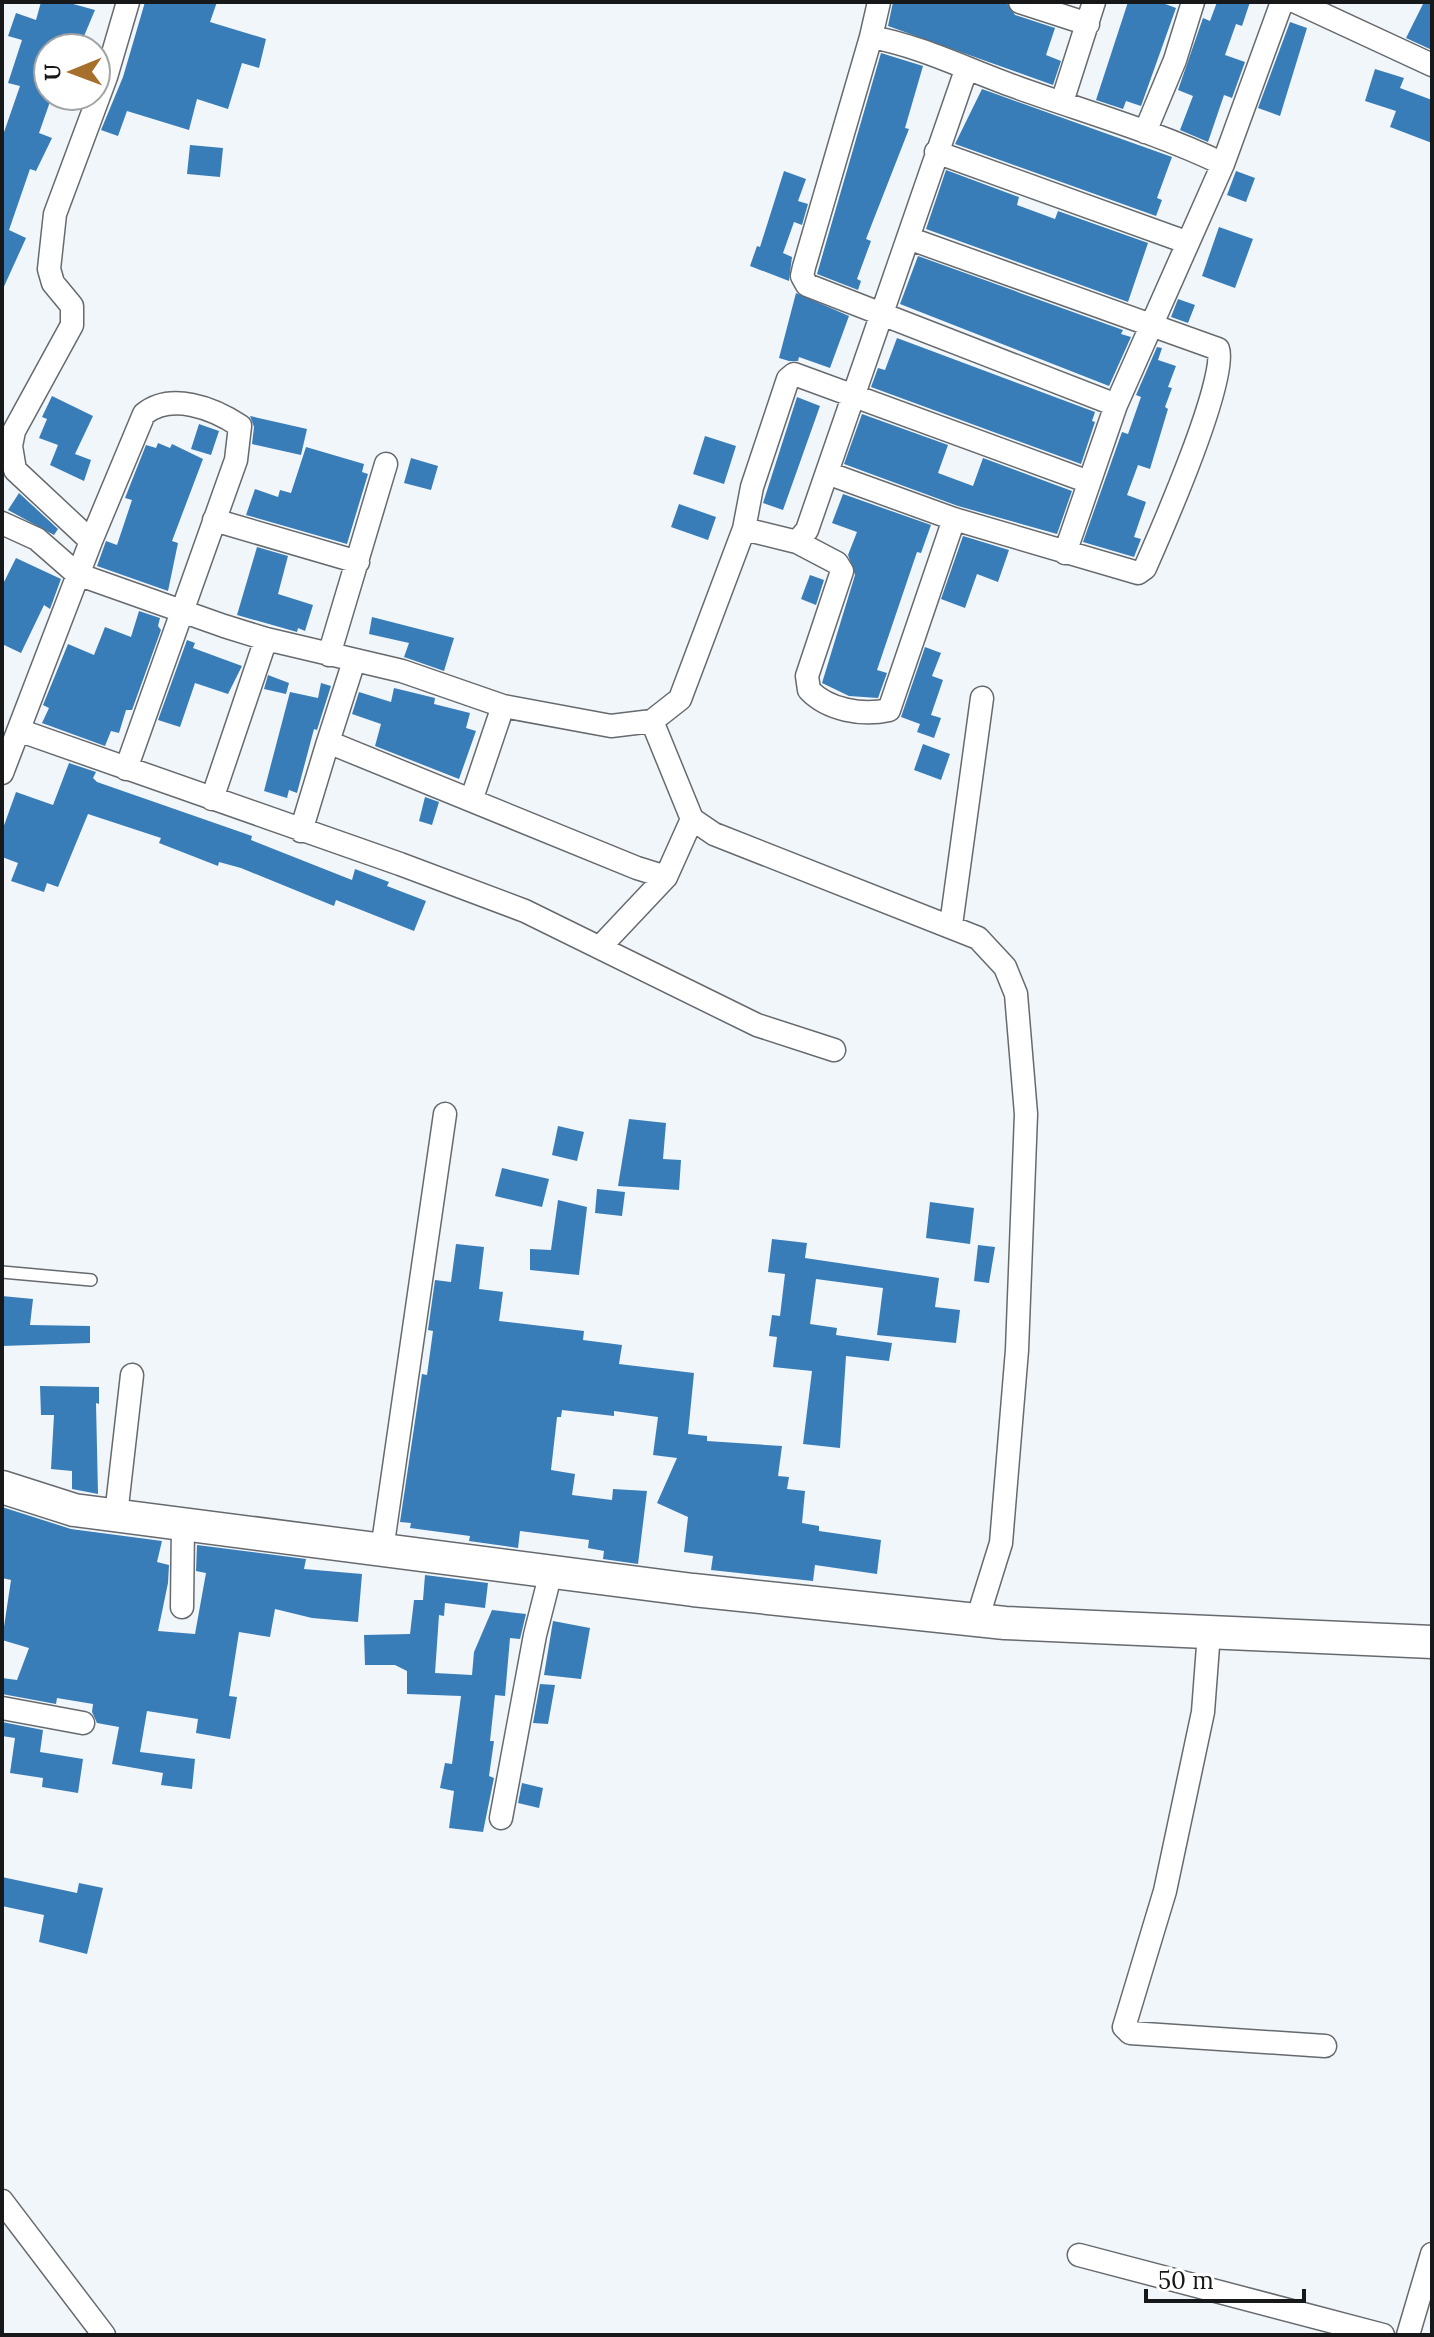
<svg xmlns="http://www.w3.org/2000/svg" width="1434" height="2337" font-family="Lora,serif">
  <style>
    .building { fill: #397db8 }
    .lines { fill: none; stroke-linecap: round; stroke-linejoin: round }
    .lane-casing { stroke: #666a6e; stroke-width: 14 }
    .street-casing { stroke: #666a6e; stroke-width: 25 }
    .secondary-casing { stroke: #666a6e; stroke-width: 35 }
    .lane { stroke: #fff; stroke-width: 11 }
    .street { stroke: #fff; stroke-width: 22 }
    .secondary { stroke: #fff; stroke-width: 32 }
  </style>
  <rect width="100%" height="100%" fill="#f1f6fb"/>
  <path class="building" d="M 41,2 L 66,2 L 95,10 L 79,48 L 48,48 L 48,96 L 52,96 L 39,133 L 52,138 L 36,171 L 30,169 L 9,230 L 26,238 L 2,291 L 2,138 L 20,86 L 8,83 L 22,40 L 8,36 L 16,13 L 36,20 Z
    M 145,2 L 217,2 L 210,22 L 266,39 L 259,68 L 242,63 L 228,109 L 197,99 L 189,130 L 127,111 L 118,136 L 101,130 L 123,77 Z
    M 893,2 L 1006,2 L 1015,15 L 1055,28 L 1046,55 L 1061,61 L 1053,85 L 888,26 Z
    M 1128,2 L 1160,2 L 1176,8 L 1141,106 L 1126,101 L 1123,109 L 1096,100 Z
    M 1217,2 L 1250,2 L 1242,26 L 1236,24 L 1225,55 L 1245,62 L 1232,98 L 1224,95 L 1208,142 L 1180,130 L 1193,96 L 1178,90 L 1203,18 L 1210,21 Z
    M 1424,2 L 1432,2 L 1432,50 L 1406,38 Z
    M 1290,22 L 1307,28 L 1280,116 L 1258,108 Z
    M 881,53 L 923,66 L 905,128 L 909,129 L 866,239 L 871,241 L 857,279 L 861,281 L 858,290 L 817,274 Z
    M 1375,69 L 1404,78 L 1400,88 L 1432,100 L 1432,143 L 1390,127 L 1396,111 L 1365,101 Z
    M 982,89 L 1172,157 L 1157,198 L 1162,200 L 1156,216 L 955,144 Z
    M 190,145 L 223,148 L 220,177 L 187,174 Z
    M 946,170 L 1019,197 L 1017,205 L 1055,219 L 1058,211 L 1148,243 L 1128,302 L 926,229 Z
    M 784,171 L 806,179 L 798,201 L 808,204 L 802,225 L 794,222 L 783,253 L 792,257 L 789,281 L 750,266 L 757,246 L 760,247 Z
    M 1236,171 L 1255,178 L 1246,202 L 1227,195 Z
    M 1219,227 L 1253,239 L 1235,288 L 1202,276 Z
    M 918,256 L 1123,330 L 1121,334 L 1131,337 L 1109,386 L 900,304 Z
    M 796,293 L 849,316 L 830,368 L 799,357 L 798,361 L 789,361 L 779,358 Z
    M 1178,299 L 1195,305 L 1188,323 L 1171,317 Z
    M 897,338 L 1095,412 L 1092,421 L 1095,422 L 1081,464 L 871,387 L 878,368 L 885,370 Z
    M 1157,347 L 1162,348 L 1158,360 L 1176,366 L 1168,387 L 1172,388 L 1165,407 L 1168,409 L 1150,469 L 1138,465 L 1127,495 L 1146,502 L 1134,537 L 1141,539 L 1134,557 L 1083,542 L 1122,432 L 1128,434 L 1141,397 L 1136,395 Z
    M 52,396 L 93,416 L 75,454 L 91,460 L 84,481 L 50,465 L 58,445 L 39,438 L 47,419 L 42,417 Z
    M 797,397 L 820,406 L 783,510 L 763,503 Z
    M 862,414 L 948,445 L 938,473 L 973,486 L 983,458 L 1072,491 L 1057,534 L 958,506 L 844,464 Z
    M 250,416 L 307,429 L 301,455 L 252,444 L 254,427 Z
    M 199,424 L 219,431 L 211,455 L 191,449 Z
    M 705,436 L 736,446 L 724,484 L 693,474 Z
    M 158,443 L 170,448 L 172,444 L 203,459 L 172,541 L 178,543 L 168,591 L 97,566 L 106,541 L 117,545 L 132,500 L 125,498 L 146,445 L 156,448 Z
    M 306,447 L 364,464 L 362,472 L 368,474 L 347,544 L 246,515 L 255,489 L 278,497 L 280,490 L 291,493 Z
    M 411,458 L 438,466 L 431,490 L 404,483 Z
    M 19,493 L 58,529 L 54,535 L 8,510 Z
    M 843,494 L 931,525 L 921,553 L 917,552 L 877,670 L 887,673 L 878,698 L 849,696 L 822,683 L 855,575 L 848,555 L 857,532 L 832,523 Z
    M 679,504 L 716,517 L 708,540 L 671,527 Z
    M 963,536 L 1009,550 L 998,582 L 977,574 L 965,608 L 941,599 Z
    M 257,547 L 288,556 L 278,594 L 313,605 L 305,631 L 298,628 L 297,632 L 237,615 Z
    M 16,558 L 61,579 L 50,609 L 44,605 L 21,653 L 2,644 L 2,586 Z
    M 810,575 L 824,580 L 816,605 L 801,599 Z
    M 139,611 L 160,618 L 158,626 L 161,630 L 132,710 L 126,710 L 119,733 L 111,731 L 105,746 L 42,723 L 49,708 L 43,705 L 68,644 L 94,655 L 105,627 L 131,637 Z
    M 372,617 L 454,638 L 444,671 L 404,657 L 409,643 L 369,634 Z
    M 187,640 L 195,643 L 193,648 L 242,666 L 228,694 L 195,683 L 180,727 L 158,720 Z
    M 925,647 L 941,653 L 932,676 L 943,680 L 931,715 L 941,718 L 934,738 L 917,732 L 920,724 L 901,717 Z
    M 268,675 L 289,683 L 286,694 L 264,689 Z
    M 321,683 L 331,686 L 317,730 L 314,729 L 297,793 L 289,790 L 287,798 L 264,791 L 290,692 L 318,698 Z
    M 394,688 L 435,698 L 434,704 L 470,713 L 466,728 L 476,731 L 459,779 L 375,746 L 381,724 L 352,714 L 359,692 L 391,702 Z
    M 923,744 L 950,754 L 941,780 L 914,770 Z
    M 69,763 L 96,772 L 93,778 L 97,782 L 252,836 L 251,840 L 352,880 L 355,869 L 389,882 L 387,886 L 426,901 L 414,931 L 336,900 L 334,906 L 241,868 L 219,862 L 218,866 L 159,843 L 161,838 L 88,814 L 58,887 L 47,883 L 44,892 L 11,881 L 18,863 L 2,857 L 2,831 L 16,792 L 53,805 Z
    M 425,797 L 439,802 L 432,825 L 419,821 Z
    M 629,1119 L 666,1123 L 663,1159 L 681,1160 L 679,1190 L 618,1186 Z
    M 558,1126 L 584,1132 L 577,1161 L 552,1155 Z
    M 502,1168 L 549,1179 L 542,1207 L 495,1196 Z
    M 597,1189 L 625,1192 L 622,1216 L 595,1213 Z
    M 558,1200 L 587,1207 L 579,1275 L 530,1270 L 530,1249 L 551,1250 Z
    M 930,1202 L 974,1208 L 970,1244 L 926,1238 Z
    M 772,1239 L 807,1243 L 805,1258 L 939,1278 L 935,1307 L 960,1310 L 956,1343 L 877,1335 L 883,1288 L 816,1279 L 810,1324 L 837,1328 L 836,1335 L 892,1343 L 889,1361 L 846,1356 L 840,1448 L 803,1444 L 812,1371 L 773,1367 L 777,1337 L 769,1336 L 772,1315 L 780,1316 L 785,1274 L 768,1272 Z
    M 456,1244 L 484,1247 L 479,1289 L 503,1292 L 499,1321 L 584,1331 L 583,1340 L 622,1345 L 619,1364 L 694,1373 L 688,1434 L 707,1436 L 707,1441 L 782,1446 L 778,1476 L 789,1477 L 787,1489 L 805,1491 L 802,1523 L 819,1526 L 819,1531 L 881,1540 L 877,1574 L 815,1565 L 813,1581 L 711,1570 L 713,1556 L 684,1552 L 688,1517 L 657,1503 L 677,1458 L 653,1455 L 658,1417 L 614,1411 L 614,1416 L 562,1410 L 561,1417 L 557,1417 L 551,1470 L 575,1474 L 572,1495 L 612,1500 L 613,1489 L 647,1491 L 638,1564 L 603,1559 L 604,1551 L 588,1548 L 589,1540 L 520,1531 L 518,1548 L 469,1541 L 470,1536 L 410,1528 L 411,1523 L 400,1522 L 422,1374 L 427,1375 L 433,1331 L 428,1330 L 435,1280 L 451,1282 Z
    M 978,1245 L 995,1247 L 989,1283 L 974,1281 Z
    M 2,1296 L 33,1299 L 30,1325 L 90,1326 L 90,1343 L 2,1346 Z
    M 40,1386 L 99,1387 L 99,1404 L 96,1403 L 98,1494 L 72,1489 L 72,1471 L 51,1469 L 54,1415 L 41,1415 Z
    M 2,1507 L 71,1529 L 162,1541 L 157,1562 L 169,1565 L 168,1583 L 158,1631 L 195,1634 L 206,1573 L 196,1571 L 197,1545 L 306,1559 L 304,1569 L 362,1574 L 358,1622 L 312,1618 L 275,1609 L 270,1637 L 239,1632 L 229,1696 L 237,1697 L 230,1739 L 196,1733 L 198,1719 L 147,1711 L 140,1752 L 195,1759 L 192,1789 L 161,1785 L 163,1773 L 112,1764 L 119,1727 L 97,1723 L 92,1712 L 93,1704 L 57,1698 L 56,1704 L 2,1694 L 2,1678 L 17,1680 L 29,1648 L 2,1640 L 11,1580 L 2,1578 Z
    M 425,1575 L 488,1583 L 485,1608 L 445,1603 L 444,1616 L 439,1615 L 435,1673 L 472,1675 L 474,1652 L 492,1610 L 526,1614 L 520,1639 L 510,1638 L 505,1696 L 495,1695 L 490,1741 L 494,1741 L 489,1776 L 494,1778 L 483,1832 L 449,1828 L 454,1791 L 440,1788 L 445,1763 L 452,1764 L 461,1696 L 407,1694 L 407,1671 L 395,1665 L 365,1665 L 364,1635 L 410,1634 L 414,1600 L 423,1600 Z
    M 553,1621 L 590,1628 L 581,1679 L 544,1675 Z
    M 540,1684 L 555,1685 L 548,1724 L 533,1723 Z
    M 2,1722 L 43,1730 L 40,1752 L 83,1759 L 78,1793 L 42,1787 L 43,1778 L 10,1773 L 15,1738 L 2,1736 Z
    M 522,1783 L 543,1788 L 539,1808 L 518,1803 Z
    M 2,1877 L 77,1893 L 79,1883 L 103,1888 L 87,1954 L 39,1942 L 44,1915 L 2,1906 Z"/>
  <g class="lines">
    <g class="lane-casing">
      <path id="lane" d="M 2,1272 L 91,1280"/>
    </g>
    <g class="street-casing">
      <path id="street" d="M 879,2 L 871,37 C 921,46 968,70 1016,87 C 1085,112 1157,132 1223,164 L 1116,405 L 1065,553
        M 1020,2 L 1088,24
        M 1296,2 L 1432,65
        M 871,37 L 804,267 L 802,276 L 807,285 L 1116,405
        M 1062,102 L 1094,2
        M 1145,132 L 1175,60 L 1193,2
        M 936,152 L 1186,242
        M 1223,164 L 1282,2
        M 827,473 L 954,519 L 1138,573 L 1145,568 C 1160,534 1229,377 1218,349 L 908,238
        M 214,520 L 358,562
        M 2,523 L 37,539 L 77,574 L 224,626 L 266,639 L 402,671 L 503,706 L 611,726 L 652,721 L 680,699 L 744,529 L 797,542 L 807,530 L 966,70
        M 744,529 L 752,487 L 788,379 L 794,374 L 1089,482
        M 91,541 L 144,414 C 171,392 213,408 240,426 L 236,460 L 126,769
        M 797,542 L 837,563 L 842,571 L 807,676 L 809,690 C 828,710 862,716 889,710 L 954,519
        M 329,655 L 386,464
        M 354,661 L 328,742 L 637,868 L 666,877
        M 652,721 L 692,819 L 714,834 L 978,938 L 1005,967 L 1016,994 L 1026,1114 L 1017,1350 L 1001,1543 L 977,1620
        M 21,731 L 400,864 L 525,911 L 757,1025 L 834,1050
        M 2,773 L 91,541 L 15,470 L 11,446 L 14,431 L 72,325 L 72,306 L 53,283 L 49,269 L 55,214 L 106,77 L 128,2
        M 472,798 L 503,706
        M 212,799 L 266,639
        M 301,831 L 328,742
        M 951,925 L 982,698
        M 601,946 L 666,877 L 692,819
        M 116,1515 L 132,1375
        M 382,1550 L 445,1114
        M 182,1607 L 183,1525
        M 1209,1633 L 1203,1712 L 1165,1891 L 1124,2027 L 1130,2033 L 1325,2046
        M 2,1708 L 83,1723
        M 501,1818 L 535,1635 L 551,1572
        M 2,2201 L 104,2335
        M 1079,2255 L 1383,2335
        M 1408,2335 L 1432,2254"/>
    </g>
    <g class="secondary-casing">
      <path id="secondary" d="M 2,1487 L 74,1510 L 693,1590 L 1005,1623 L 1432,1642"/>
    </g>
    <use href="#lane" class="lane"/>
    <use href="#street" class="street"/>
    <use href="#secondary" class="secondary"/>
  </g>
  <rect width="1434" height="2337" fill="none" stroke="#161819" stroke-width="8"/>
  <g transform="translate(72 72) rotate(269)"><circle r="38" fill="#ffffff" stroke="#a2a3a3" stroke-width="2"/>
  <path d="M0-6L14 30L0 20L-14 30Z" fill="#a66f2b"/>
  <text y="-12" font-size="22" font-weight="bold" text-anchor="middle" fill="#161819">U</text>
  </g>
  <path d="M1146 2289v12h158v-12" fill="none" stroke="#161819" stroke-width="4"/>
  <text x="1158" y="2289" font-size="24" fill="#161819" stroke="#ffffff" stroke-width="6" paint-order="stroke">50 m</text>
</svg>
